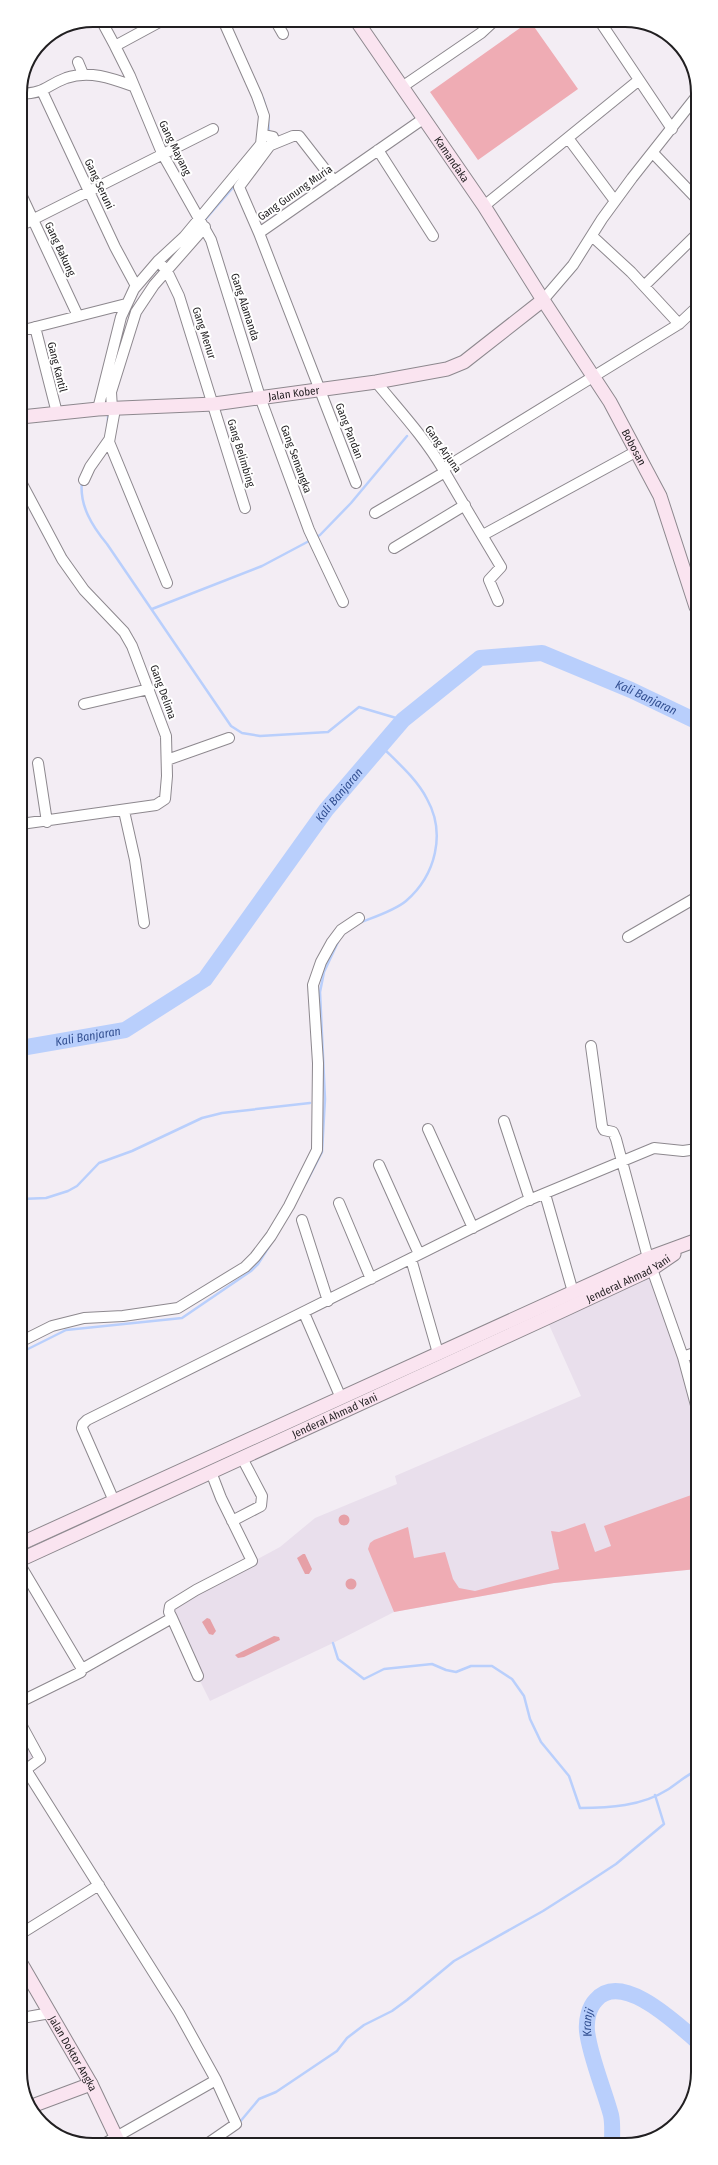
<svg xmlns="http://www.w3.org/2000/svg" width="718" height="2165" font-family="'Fira Sans Condensed',sans-serif">
  <style>
    .built { fill: #e9dfec }
    .green { fill: #efacb4 }
    .forest { fill: #e6a0a7 }
    .lines { fill: none; stroke-linecap: round; stroke-linejoin: round }
    .stream { stroke: #b9cffc; stroke-width: 2.5 }
    .river { stroke: #b9cffc; stroke-width: 16 }
    .street-casing { stroke: #8d888e; stroke-width: 12 }
    .secondary-casing { stroke: #8d888e; stroke-width: 15 }
    .street { stroke: #fff; stroke-width: 10 }
    .secondary { stroke: #fae4f0; stroke-width: 13 }
    .labels { text-anchor: middle; dominant-baseline: central; stroke-width: 4; stroke-linejoin: round; paint-order: stroke }
    .street-label { font-size: 11px; fill: #211f21; stroke: #fff }
    .water-label { font-size: 12px; font-style: italic; fill: #324f91; stroke: #fff }
    .rim { fill: none; stroke: #211f21; stroke-width: 2 }
  </style>
  <rect width="100%" height="100%" fill="#f3edf4"/>
  <path class="built" d="M 652,1269 L 697,1408 L 697,1569 L 554,1583 L 394,1612 L 333,1643 L 210,1701 L 198,1677 L 170,1606 L 280,1547 L 315,1518 L 397,1484 L 395,1476 L 581,1396 L 546,1318 Z
    M 22,1732 L 38,1761 L 22,1771 Z"/>
  <path class="green" d="M 530,21 L 578,89 L 478,160 L 430,92 Z
    M 697,1493 L 697,1569 L 554,1583 L 394,1612 L 368,1549 L 370,1543 L 374,1540 L 408,1527 L 414,1558 L 445,1552 L 453,1579 L 459,1588 L 475,1591 L 559,1569 L 551,1531 L 559,1532 L 585,1523 L 595,1552 L 611,1546 L 604,1526 Z"/>
  <path class="forest" d="M338.5 1520a5.5 5.5 0 1 1 11 0a5.5 5.5 0 1 1-11 0Z
    M 303,1554 L 305,1554 L 312,1569 L 309,1574 L 305,1574 L 297,1558 Z
    M345.5 1584a5.5 5.5 0 1 1 11 0a5.5 5.5 0 1 1-11 0Z
    M 207,1618 L 210,1619 L 216,1631 L 213,1635 L 209,1634 L 202,1622 Z
    M 274,1636 L 279,1637 L 280,1640 L 244,1657 L 238,1658 L 235,1655 Z"/>
  <g class="lines">
    <path class="stream" d="M 263,98 L 267,112
      M 268,119 L 269,134
      M 204,221 L 236,184
      M 108,423 L 108,412
      M 82,481 C 79,505 92,526 107,544 L 231,726 L 242,733 L 260,736 L 328,732 L 359,707 L 403,720
      M 315,538 L 320,535 L 351,503 L 407,436
      M 152,609 L 262,566 L 311,540
      M 359,923 C 374,917 394,911 406,901 C 436,875 446,833 427,799 C 417,779 397,762 381,746
      M 306,1183 L 322,1152 L 325,1099 L 320,992 L 324,972 L 338,942
      M 21,1199 L 46,1198 L 68,1191 L 77,1186 L 99,1163 L 132,1151 L 202,1118 L 222,1113 L 310,1103
      M 22,1352 L 66,1330 L 182,1318 L 251,1271 L 258,1264 L 270,1245
      M 333,1643 L 338,1659 L 364,1679 L 384,1669 L 432,1664 L 446,1670 L 456,1672 L 471,1666 L 492,1666 L 512,1679 L 524,1696 L 530,1719 L 541,1742 L 569,1776 L 580,1808 C 609,1808 642,1806 667,1790 C 678,1783 686,1775 698,1770
      M 239,2123 L 259,2099 L 276,2092 L 337,2051 L 347,2038 L 364,2025 L 392,2011 L 407,2000 L 454,1961 L 543,1911 L 587,1883 L 616,1864 L 664,1824 L 655,1795"/>
    <g class="river">
      <path id="s1" d="M 21,1048 L 125,1030 L 205,979 L 326,810 L 403,720 L 480,658 L 542,653 L 631,690 L 696,721"/>
      <path id="s2" d="M 612,2143 C 612,2134 613,2124 611,2115 C 604,2089 590,2057 587,2031 C 586,2020 589,2007 596,2000 C 622,1970 678,2025 698,2042"/>
    </g>
    <g class="street-casing">
      <path id="street" d="M 101,20 L 115,46
        M 163,20 L 115,46 L 130,76 L 162,153 L 211,240 L 260,397 L 309,530 L 343,602
        M 275,20 L 283,34
        M 599,20 L 672,129
        M 78,62 L 83,74
        M 402,87 L 481,33 L 495,20
        M 42,91 L 115,247 L 136,286
        M 20,94 C 46,93 45,86 66,78 C 89,70 111,78 133,86
        M 568,138 L 615,201
        M 271,145 L 293,136 L 299,136 L 334,181
        M 378,150 L 433,236
        M 653,153 L 696,198
        M 20,192 L 78,316
        M 484,206 L 639,80
        M 20,226 L 213,129
        M 259,233 L 239,187 L 274,140 L 273,137 L 263,135
        M 592,236 L 631,272 L 679,324
        M 158,261 L 167,271 L 179,296 L 245,508
        M 644,286 L 696,235
        M 543,300 L 573,265 L 602,219 L 632,178 L 696,97
        M 35,327 L 57,413
        M 20,331 L 126,304
        M 376,382 C 399,410 425,438 443,469 C 462,502 482,535 501,567 L 489,580 L 498,601
        M 98,409 L 121,317 L 134,289 L 158,261 L 184,237 L 261,144 L 264,116 L 257,96 L 223,20
        M 112,409 L 111,392 L 136,312 L 154,285 L 205,227
        M 115,409 L 109,442 L 167,583
        M 443,469 L 679,324 L 696,308
        M 84,480 L 90,467 L 109,440
        M 21,482 L 62,559 L 84,590 L 124,632 L 132,646 L 166,736 L 167,776 L 165,799 L 156,805 L 21,824
        M 356,483 L 259,233 L 423,119
        M 375,513 L 445,472
        M 483,535 L 637,451
        M 394,548 L 465,505
        M 84,704 L 149,689
        M 167,760 L 229,738
        M 38,763 L 47,822
        M 124,811 L 135,860 L 144,923
        M 628,937 L 697,897
        M 591,1046 L 602,1126 L 604,1130 L 613,1132 L 616,1139 L 648,1258
        M 504,1121 L 530,1200
        M 428,1129 L 473,1228
        M 379,1165 L 419,1254
        M 545,1194 L 573,1292
        M 339,1203 L 371,1279
        M 302,1220 L 328,1301
        M 411,1259 L 438,1353
        M 652,1269 L 683,1357 L 697,1409
        M 304,1313 L 341,1398
        M 22,1341 L 52,1326 L 84,1318 L 123,1316 L 178,1308 L 245,1267 L 255,1257 L 271,1236 L 289,1206 L 317,1150 L 318,1063 L 313,985 L 321,962 L 332,942 L 341,930 L 359,918
        M 683,1357 L 697,1352
        M 114,1501 L 82,1428 L 83,1424 L 87,1420 L 524,1202 L 654,1148 L 683,1151 L 697,1149
        M 232,1521 L 261,1506 L 262,1496 L 242,1458
        M 22,1568 L 82,1669
        M 198,1676 L 172,1618 L 169,1612 L 170,1606 L 196,1590 L 252,1561 L 221,1498 L 211,1472
        M 22,1701 L 81,1672 L 82,1669 L 172,1618
        M 22,1726 L 40,1759 L 28,1768 L 28,1773 L 179,2013 L 216,2080 L 102,2145
        M 22,1933 L 99,1885
        M 22,2018 L 50,2013
        M 207,2144 L 236,2124 L 216,2080"/>
    </g>
    <g class="secondary-casing">
      <g id="secondary">
        <path id="s3" d="M 356,20 L 484,206 L 543,300 L 610,402 L 660,496 L 696,607"/>
        <path id="s4" d="M 21,417 L 98,409 L 214,404 L 376,382 L 447,369 L 464,362 L 543,300"/>
        <path d="M 22,1543 L 648,1258 L 697,1240"/>
        <path id="s5" d="M 22,1559 L 564,1310 L 652,1269 L 674,1254"/>
        <path id="s6" d="M 22,1965 L 91,2084 L 120,2145"/>
        <path d="M 32,2106 L 91,2084"/>
      </g>
    </g>
    <use href="#street" class="street"/>
    <use href="#secondary" class="secondary"/>
  </g>
  <g class="labels">
    <g class="street-label">
      <text transform="translate(175 148) rotate(64)">Gang Mayang</text>
      <text stroke="none"><textPath href="#s3" startOffset="169">Kamandaka</textPath></text>
      <text transform="translate(99 184) rotate(65)">Gang Seruni</text>
      <text transform="translate(295 193) rotate(-35)">Gang Gunung Muria</text>
      <text transform="translate(60 249) rotate(65)">Gang Bakung</text>
      <text transform="translate(245 307) rotate(72)">Gang Alamanda</text>
      <text transform="translate(204 333) rotate(72)">Gang Menur</text>
      <text transform="translate(57 367) rotate(76)">Gang Kantil</text>
      <text stroke="none"><textPath href="#s4" startOffset="274">Jalan Kober</textPath></text>
      <text transform="translate(349 431) rotate(69)">Gang Pandan</text>
      <text stroke="none"><textPath href="#s3" startOffset="510">Bobosan</textPath></text>
      <text transform="translate(443 449) rotate(55)">Gang Arjuna</text>
      <text transform="translate(241 453) rotate(73)">Gang Belimbing</text>
      <text transform="translate(296 459) rotate(70)">Gang Semangka</text>
      <text transform="translate(163 692) rotate(70)">Gang Delima</text>
      <text stroke="none"><textPath href="#s5" startOffset="668">Jenderal Ahmad Yani</textPath></text>
      <text stroke="none"><textPath href="#s5" startOffset="344">Jenderal Ahmad Yani</textPath></text>
      <text stroke="none"><textPath href="#s6" startOffset="102">Jalan Doktor Angka</textPath></text>
    </g>
    <g class="water-label">
      <text stroke="none"><textPath href="#s1" startOffset="801">Kali Banjaran</textPath></text>
      <text stroke="none"><textPath href="#s1" startOffset="428">Kali Banjaran</textPath></text>
      <text stroke="none"><textPath href="#s1" startOffset="68">Kali Banjaran</textPath></text>
      <text stroke="none"><textPath href="#s2" startOffset="124">Kranji</textPath></text>
    </g>
  </g>
  <path d="M0 0H718V2165H0ZM93 27H625A66 66 0 0 1 691 93V2072A66 66 0 0 1 625 2138H93A66 66 0 0 1 27 2072V93A66 66 0 0 1 93 27Z" fill="#fff" fill-rule="evenodd"/>
  <path class="rim" d="M93 27H625A66 66 0 0 1 691 93V2072A66 66 0 0 1 625 2138H93A66 66 0 0 1 27 2072V93A66 66 0 0 1 93 27Z"/>
</svg>
